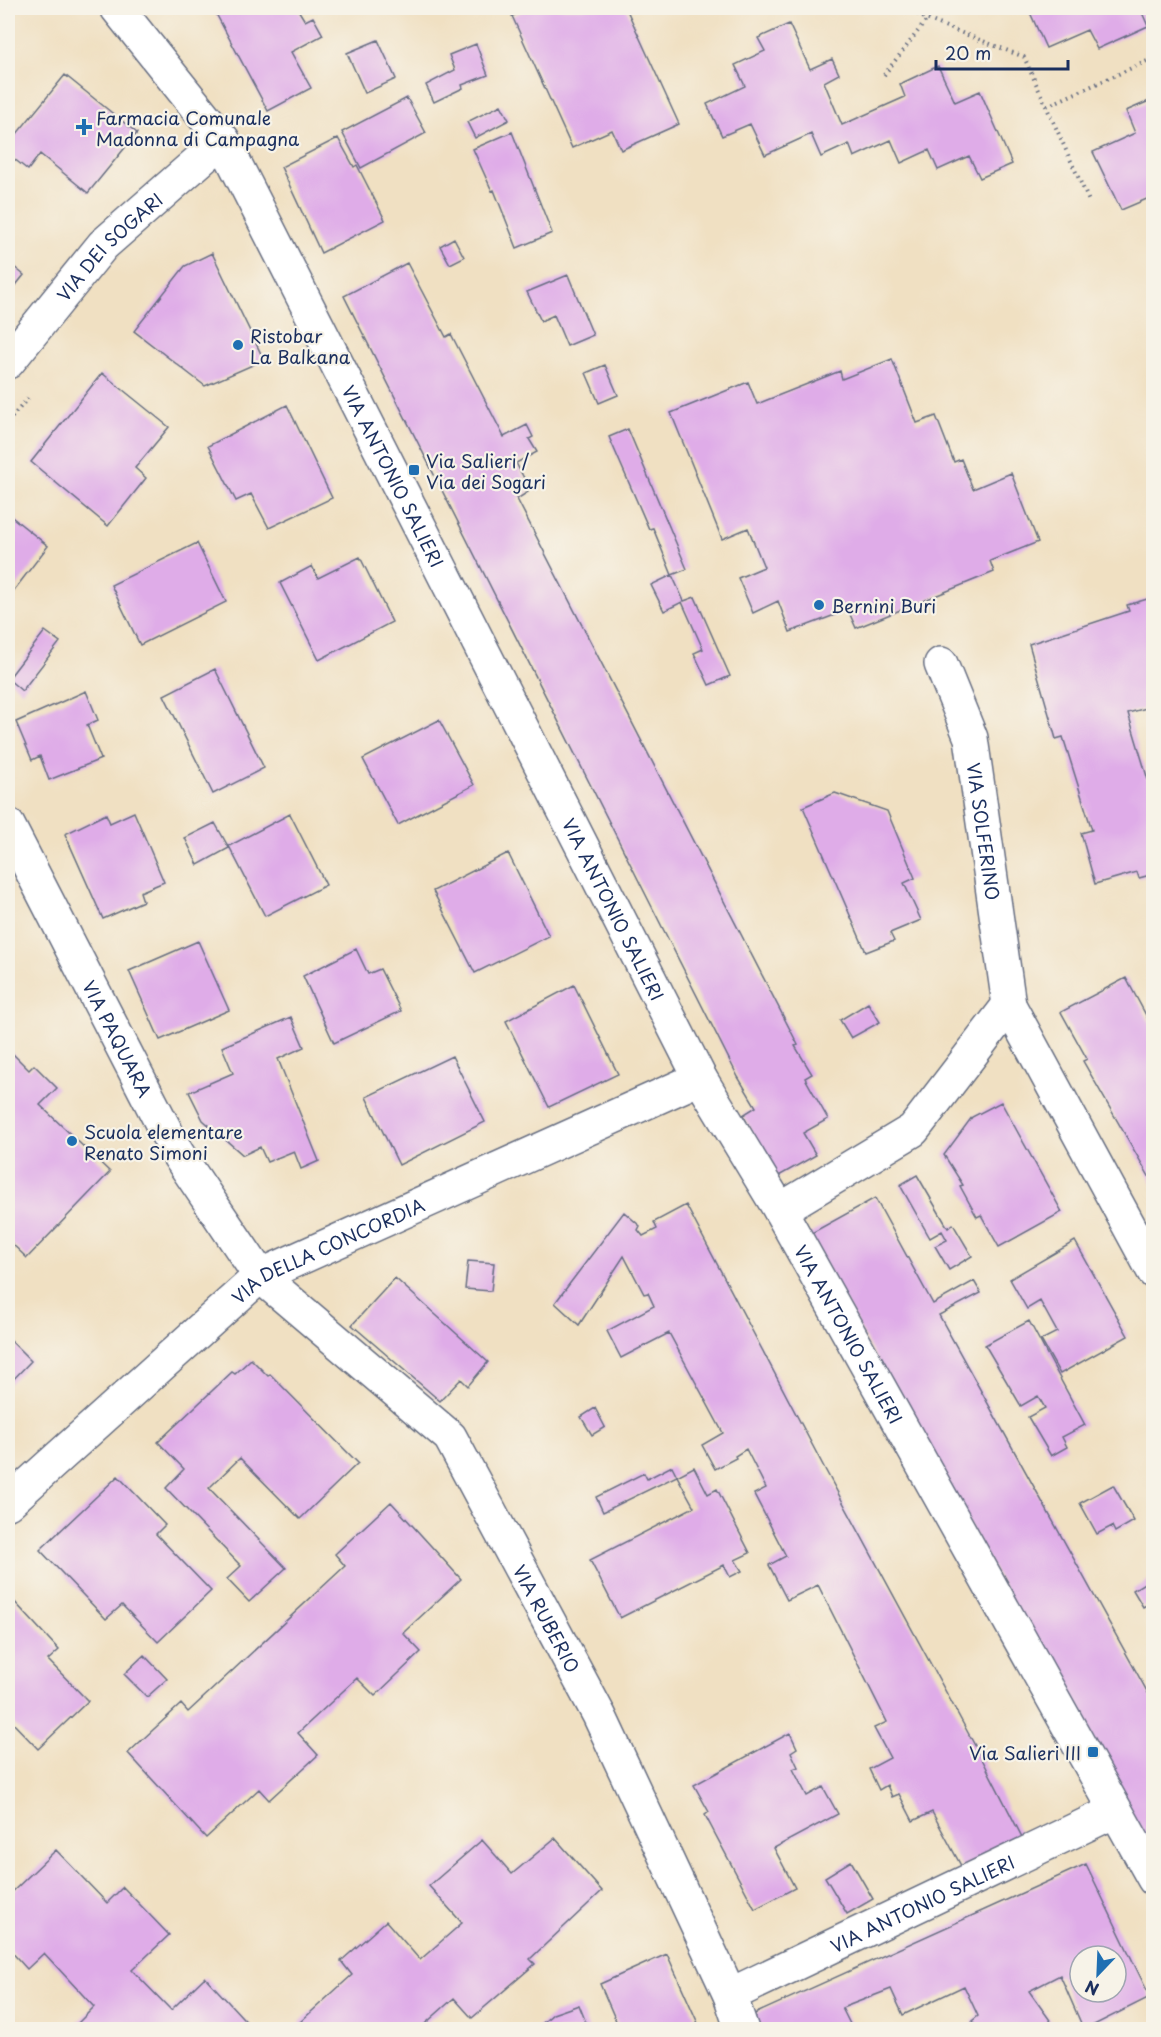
<svg xmlns="http://www.w3.org/2000/svg" width="1161" height="2037" font-family="'Playpen Sans',sans-serif">
  <style>
    .building { fill: #dface8; fill-rule: evenodd }
    .lines { fill: none; stroke-linecap: round; stroke-linejoin: round }
    .minor-casing { stroke: #666d81; stroke-width: 36 }
    .path { stroke: #666d81; stroke-width: 4; stroke-dasharray: 1.5 4.5; stroke-linecap: butt }
    .minor { stroke: #fff; stroke-width: 33 }
    .poi-dot { fill: #1f6fb2; stroke: #f7f3e8; stroke-width: 2 }
    .labels { text-anchor: middle; dominant-baseline: central; stroke-width: 4.5; stroke-linejoin: round; paint-order: stroke }
    .poi-label { font-size: 18px; fill: #1b2f5e; stroke: #f7f3e8; text-anchor: start }
    .street-label { font-size: 18px; fill: #1b2f5e; stroke: #f7f3e8 }
  </style>
  <rect width="100%" height="100%" fill="#f7f3e8"/>
  <filter id="ink" filterUnits="userSpaceOnUse"><feTurbulence type="fractalNoise" baseFrequency=".0167" numOctaves="2"/><feDisplacementMap in="SourceGraphic" scale="12" xChannelSelector="R" yChannelSelector="G"/><feConvolveMatrix kernelMatrix="1 2 1 2 8 2 1 2 1" color-interpolation-filters="sRGB"/></filter>
  <filter id="wash" filterUnits="userSpaceOnUse"><feTurbulence type="fractalNoise" baseFrequency=".008" numOctaves="4" result="noise"/><feDisplacementMap in="SourceGraphic" scale="24" xChannelSelector="R" yChannelSelector="G"/><feGaussianBlur stdDeviation="1.35" result="paint"/><feColorMatrix in="noise" values="0 0 0 0 0 0 0 0 0 0 0 0 0 0 0 0 0 1.4 0 .05"/><feComposite in="paint" operator="in"/></filter>
  <g filter="url(#wash)">
    <rect width="100%" height="100%" fill="#f0e0c2"/>
    <g id="blocks">
      <path class="building" d="M 213,8 L 297,8 L 305,21 L 313,17 L 323,35 L 291,52 L 311,88 L 268,111 Z
        M 530,8 L 626,8 L 679,124 L 621,150 L 612,130 L 572,148 L 512,16 Z
        M 1028,8 L 1140,8 L 1148,26 L 1097,49 L 1087,30 L 1046,48 Z
        M 789,24 L 810,69 L 832,59 L 839,74 L 824,82 L 842,125 L 905,97 L 900,84 L 938,66 L 955,102 L 980,91 L 1012,164 L 980,178 L 969,156 L 938,170 L 929,150 L 901,163 L 891,140 L 854,157 L 849,144 L 821,157 L 811,134 L 765,155 L 750,124 L 722,136 L 707,104 L 745,86 L 735,65 L 765,51 L 758,38 Z
        M 378,40 L 396,79 L 365,93 L 347,53 Z
        M 476,44 L 488,75 L 462,85 L 463,88 L 434,102 L 426,85 L 455,70 L 449,55 Z
        M 65,75 L 137,133 L 88,193 L 40,154 L 28,170 L 8,154 L 8,141 L 14,133 L 16,135 Z
        M 407,98 L 426,133 L 361,168 L 342,132 Z
        M 1154,99 L 1154,196 L 1121,210 L 1093,152 L 1135,133 L 1126,111 Z
        M 501,105 L 509,120 L 475,138 L 467,122 Z
        M 512,132 L 552,233 L 517,248 L 494,190 L 492,191 L 473,149 Z
        M 338,138 L 354,167 L 357,165 L 385,220 L 321,253 L 281,167 Z
        M 454,238 L 464,257 L 450,264 L 440,246 Z
        M 212,253 L 264,360 L 205,386 L 134,331 L 185,266 Z
        M 8,262 L 24,275 L 8,295 Z
        M 407,263 L 446,337 L 451,334 L 504,437 L 527,425 L 533,437 L 529,439 L 537,452 L 516,463 L 525,480 L 522,482 L 528,492 L 517,499 L 798,1045 L 795,1046 L 812,1074 L 805,1078 L 828,1119 L 803,1133 L 816,1155 L 777,1177 L 743,1115 L 756,1107 L 738,1077 L 653,909 L 344,296 Z
        M 568,275 L 593,335 L 567,346 L 554,315 L 541,321 L 527,292 Z
        M 892,359 L 917,423 L 936,416 L 954,462 L 961,459 L 973,489 L 1011,473 L 1038,542 L 990,561 L 994,572 L 856,628 L 848,610 L 790,632 L 778,601 L 753,613 L 738,578 L 764,567 L 748,528 L 722,539 L 671,413 L 748,382 L 757,404 L 840,371 L 842,379 Z
        M 605,365 L 618,395 L 599,403 L 586,373 Z
        M 102,373 L 169,427 L 135,468 L 146,478 L 108,526 L 31,462 Z
        M 287,405 L 332,498 L 269,528 L 251,494 L 236,501 L 208,446 Z
        M 628,429 L 687,569 L 672,575 L 653,528 L 649,529 L 609,437 Z
        M 8,514 L 48,546 L 8,598 Z
        M 197,543 L 226,602 L 140,645 L 111,585 Z
        M 360,557 L 392,622 L 319,660 L 280,583 L 312,566 L 318,578 Z
        M 672,575 L 684,601 L 695,597 L 730,676 L 709,685 L 694,653 L 703,649 L 682,602 L 664,611 L 651,585 Z
        M 1154,597 L 1154,706 L 1128,713 L 1154,800 L 1154,874 L 1139,878 L 1137,872 L 1095,884 L 1081,833 L 1092,830 L 1063,737 L 1056,739 L 1029,644 L 1129,611 L 1127,605 Z
        M 45,631 L 60,642 L 22,691 L 8,679 Z
        M 215,669 L 264,768 L 213,794 L 164,695 Z
        M 86,691 L 98,720 L 87,725 L 101,759 L 49,780 L 40,756 L 32,760 L 16,722 Z
        M 439,720 L 474,785 L 398,825 L 363,759 Z
        M 835,793 L 887,811 L 915,878 L 904,883 L 921,920 L 890,933 L 894,941 L 866,952 L 803,807 Z
        M 134,812 L 164,882 L 140,892 L 143,901 L 103,919 L 65,834 L 106,814 L 110,823 Z
        M 290,814 L 326,885 L 265,916 L 229,846 Z
        M 215,823 L 229,848 L 198,865 L 185,838 Z
        M 508,853 L 549,936 L 475,973 L 433,891 Z
        M 198,941 L 229,1010 L 160,1040 L 129,971 Z
        M 356,949 L 368,974 L 380,969 L 401,1011 L 334,1043 L 303,976 Z
        M 1126,978 L 1154,1030 L 1154,1185 L 1083,1061 L 1087,1059 L 1061,1012 Z
        M 574,985 L 618,1074 L 549,1107 L 506,1021 Z
        M 868,1003 L 880,1022 L 851,1038 L 840,1020 Z
        M 291,1017 L 304,1047 L 278,1059 L 319,1161 L 301,1169 L 294,1151 L 267,1162 L 260,1147 L 243,1155 L 203,1120 L 189,1092 L 233,1073 L 222,1047 Z
        M 8,1049 L 29,1070 L 34,1065 L 57,1088 L 40,1105 L 110,1172 L 27,1258 L 8,1240 Z
        M 452,1056 L 485,1122 L 399,1165 L 366,1097 Z
        M 1001,1102 L 1062,1212 L 999,1247 L 981,1215 L 977,1217 L 960,1186 L 963,1185 L 944,1155 L 972,1117 Z
        M 917,1175 L 948,1228 L 953,1224 L 972,1256 L 949,1270 L 935,1246 L 947,1240 L 942,1231 L 930,1238 L 900,1185 Z
        M 875,1198 L 933,1304 L 974,1281 L 981,1293 L 939,1315 L 1154,1704 L 1154,1858 L 808,1235 Z
        M 686,1205 L 826,1471 L 979,1753 L 1025,1843 L 965,1873 L 932,1812 L 913,1821 L 899,1794 L 892,1797 L 887,1785 L 879,1790 L 869,1769 L 890,1758 L 874,1728 L 887,1722 L 818,1585 L 787,1600 L 769,1565 L 786,1556 L 754,1494 L 766,1488 L 746,1449 L 735,1456 L 736,1458 L 715,1469 L 702,1445 L 723,1433 L 669,1333 L 621,1358 L 607,1331 L 654,1306 L 648,1293 L 644,1294 L 624,1256 L 579,1325 L 555,1303 L 624,1212 L 640,1226 L 638,1230 L 643,1236 L 657,1229 L 654,1222 Z
        M 1075,1241 L 1128,1336 L 1060,1374 L 1041,1340 L 1057,1332 L 1040,1301 L 1027,1309 L 1010,1279 Z
        M 468,1261 L 494,1263 L 491,1291 L 465,1289 Z
        M 395,1278 L 488,1362 L 468,1386 L 461,1379 L 440,1401 L 352,1325 Z
        M 1029,1321 L 1085,1425 L 1062,1437 L 1067,1447 L 1051,1456 L 1028,1417 L 1045,1408 L 1038,1396 L 1021,1406 L 985,1345 Z
        M 8,1338 L 31,1361 L 8,1385 Z
        M 251,1359 L 268,1376 L 270,1374 L 358,1463 L 300,1519 L 240,1458 L 209,1488 L 286,1568 L 249,1602 L 227,1579 L 241,1566 L 166,1488 L 184,1469 L 158,1442 L 232,1372 L 235,1374 Z
        M 595,1408 L 605,1427 L 592,1435 L 581,1417 Z
        M 672,1466 L 677,1476 L 603,1512 L 596,1497 L 644,1473 L 647,1479 Z
        M 694,1467 L 708,1494 L 717,1489 L 750,1553 L 735,1560 L 742,1571 L 730,1577 L 724,1565 L 620,1618 L 590,1560 L 694,1507 L 677,1476 Z
        M 118,1476 L 165,1525 L 156,1534 L 211,1591 L 158,1642 L 122,1605 L 106,1619 L 40,1550 Z
        M 1113,1485 L 1134,1521 L 1115,1532 L 1112,1526 L 1097,1534 L 1080,1503 Z
        M 391,1502 L 461,1579 L 403,1633 L 421,1652 L 375,1696 L 357,1678 L 298,1733 L 318,1755 L 269,1800 L 259,1789 L 206,1838 L 128,1753 L 181,1704 L 188,1712 L 345,1566 L 335,1554 Z
        M 1154,1577 L 1154,1601 L 1143,1607 L 1133,1590 Z
        M 12,1599 L 59,1650 L 48,1660 L 88,1701 L 38,1749 L 8,1718 L 8,1603 Z
        M 144,1655 L 167,1679 L 147,1697 L 124,1674 Z
        M 790,1733 L 797,1748 L 791,1752 L 798,1767 L 793,1769 L 807,1796 L 823,1787 L 838,1814 L 774,1848 L 795,1888 L 755,1909 L 705,1815 L 709,1812 L 694,1785 Z
        M 555,1838 L 602,1891 L 530,1959 L 535,1964 L 472,2018 L 454,1998 L 418,2030 L 307,2030 L 300,2022 L 352,1975 L 341,1961 L 386,1921 L 420,1960 L 462,1923 L 429,1886 L 482,1840 L 512,1874 Z
        M 56,1850 L 107,1903 L 123,1887 L 169,1935 L 132,1970 L 171,2010 L 205,1977 L 254,2030 L 84,2030 L 78,2023 L 94,2007 L 44,1953 L 27,1969 L 8,1948 L 8,1896 Z
        M 851,1861 L 873,1899 L 847,1914 L 825,1877 Z
        M 1086,1864 L 1150,1997 L 1084,2030 L 1060,1975 L 1029,1991 L 1057,2030 L 978,2030 L 972,2021 L 978,2016 L 964,1986 L 903,2015 L 891,1989 L 842,2008 L 853,2030 L 754,2030 L 750,2016 ZM 1080,1956 L 1116,1956 L 1116,1992 L 1080,1992 Z
        M 667,1954 L 701,2030 L 620,2030 L 600,1984 Z
        M 579,2005 L 589,2030 L 535,2030 L 553,2014 Z"/>
    </g>
  </g>
  <g filter="url(#ink)">
    <use href="#blocks" fill-opacity="0" stroke="#666d81" stroke-width="1.5"/>
    <g class="lines">
      <g class="minor-casing">
        <g id="minor">
          <path id="s1" d="M 117,8 L 223,140 L 700,1078 L 780,1210 L 1154,1879"/>
          <path id="s2" d="M 8,362 L 103,245 L 223,140"/>
          <path id="s3" d="M 941,664 L 971,738 L 1009,1005"/>
          <path id="s4" d="M 8,825 L 177,1153 L 260,1276 L 450,1437 L 599,1715 L 730,1995 L 742,2030"/>
          <path d="M 780,1210 L 913,1130 L 1009,1005 L 1154,1272"/>
          <path id="s5" d="M 8,1503 L 260,1276 L 700,1078"/>
          <path id="s6" d="M 730,1995 L 1115,1811"/>
        </g>
      </g>
      <path class="path" d="M 907,8 L 926,19 L 1024,57 L 1089,201
        M 884,75 L 936,8
        M 1047,106 L 1154,58
        M 8,422 L 28,398"/>
      <use href="#minor" class="minor"/>
    </g>
  </g>
  <g class="poi-dot">
    <path d="M81 118h6v6h6v6h-6v6h-6v-6h-6v-6h6z"/>
    <circle cx="238" cy="345" r="6"/>
    <rect x="408" y="464" width="12" height="12" rx="3"/>
    <circle cx="819" cy="605" r="6"/>
    <circle cx="72" cy="1141" r="6"/>
    <rect x="1087" y="1746" width="12" height="12" rx="3"/>
  </g>
  <g class="labels">
    <g class="poi-label">
      <text x="96" y="117">Farmacia Comunale<tspan x="96" dy="21">Madonna di Campagna</tspan></text>
      <text x="250" y="335">Ristobar<tspan x="250" dy="21">La Balkana</tspan></text>
      <text x="426" y="460">Via Salieri /<tspan x="426" dy="21">Via dei Sogari</tspan></text>
      <text x="831" y="605">Bernini Buri</text>
      <text x="84" y="1131">Scuola elementare<tspan x="84" dy="21">Renato Simoni</tspan></text>
      <text x="1081" y="1752" text-anchor="end">Via Salieri III</text>
    </g>
    <g class="street-label">
      <text stroke="none"><textPath href="#s2" startOffset="154">VIA DEI SOGARI</textPath></text>
      <text stroke="none"><textPath href="#s1" startOffset="546">VIA ANTONIO SALIERI</textPath></text>
      <text stroke="none"><textPath href="#s3" startOffset="174">VIA SOLFERINO</textPath></text>
      <text stroke="none"><textPath href="#s1" startOffset="1032">VIA ANTONIO SALIERI</textPath></text>
      <text stroke="none"><textPath href="#s4" startOffset="240">VIA PAQUARA</textPath></text>
      <text stroke="none"><textPath href="#s5" startOffset="411">VIA DELLA CONCORDIA</textPath></text>
      <text stroke="none"><textPath href="#s1" startOffset="1518">VIA ANTONIO SALIERI</textPath></text>
      <text stroke="none"><textPath href="#s4" startOffset="972">VIA RUBERIO</textPath></text>
      <text stroke="none"><textPath href="#s6" startOffset="213">VIA ANTONIO SALIERI</textPath></text>
    </g>
  </g>
  <rect width="1161" height="2037" fill="none" stroke="#f7f3e8" stroke-width="30"/>
  <g transform="translate(1098 1974) rotate(203)"><circle r="28" fill="#f7f3e8" stroke="#9fa5b1" stroke-width="1.5"/>
  <path d="M0-4.5L10 22L0 15L-10 22Z" fill="#1f6fb2"/>
  <text y="-9" font-size="16" font-weight="bold" text-anchor="middle" fill="#1b2f5e">N</text>
  </g>
  <path d="M936 60v9h132v-9" fill="none" stroke="#1b2f5e" stroke-width="3"/>
  <text x="945" y="60" font-size="18" fill="#1b2f5e" stroke="#f7f3e8" stroke-width="4.5" paint-order="stroke">20 m</text>
</svg>
